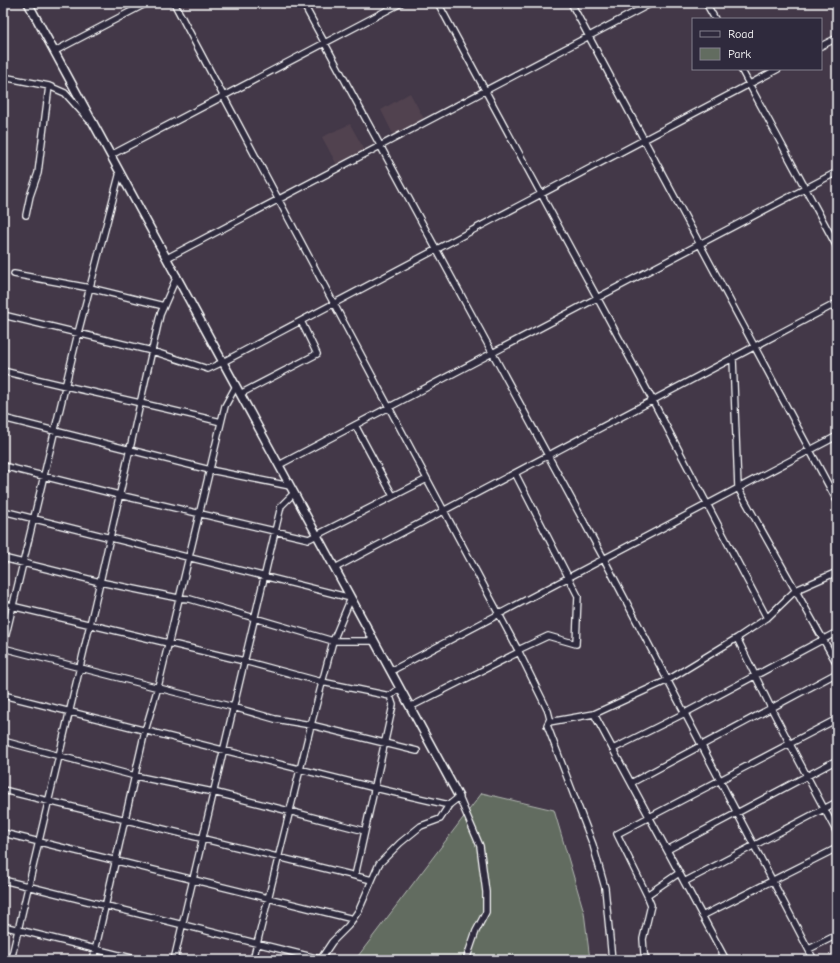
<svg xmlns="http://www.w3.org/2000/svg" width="840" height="963" font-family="'Comic Neue',sans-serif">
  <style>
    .built { fill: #51424f }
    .green { fill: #626c60; stroke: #b0b6b0 }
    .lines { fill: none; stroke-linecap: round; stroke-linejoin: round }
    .minor-casing { stroke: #fff; stroke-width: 8 }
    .tertiary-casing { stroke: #fff; stroke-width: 10 }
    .minor { stroke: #2f2a3d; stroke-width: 5.5 }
    .tertiary { stroke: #2f2a3d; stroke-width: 7 }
  </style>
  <rect width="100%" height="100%" fill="#433848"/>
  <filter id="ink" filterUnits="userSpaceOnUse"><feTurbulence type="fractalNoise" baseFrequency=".025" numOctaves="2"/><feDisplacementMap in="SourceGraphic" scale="8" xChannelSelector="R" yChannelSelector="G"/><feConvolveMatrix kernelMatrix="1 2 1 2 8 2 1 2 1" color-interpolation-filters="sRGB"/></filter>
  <g filter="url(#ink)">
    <path class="built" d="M 410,93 L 424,119 L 394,136 L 381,110 Z
      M 350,124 L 365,151 L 337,165 L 322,137 Z"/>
    <path class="green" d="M 482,793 L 554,810 L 584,912 L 590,960 L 355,960 Z"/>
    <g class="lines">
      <g class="minor-casing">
        <path id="minor" d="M 174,3 L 518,650
          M 303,3 L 604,559 L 814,960
          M 438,3 L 653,401 L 767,618
          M 571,3 L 837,501
          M 706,3 L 715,19
          M 821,46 L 837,38
          M 55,51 L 147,3
          M 741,69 L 837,247
          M 3,77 L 49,86
          M 111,155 L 401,3
          M 26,215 L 30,196 L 38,173 L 49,86 L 65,93 L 89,120
          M 167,258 L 652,3
          M 14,274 L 90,288 L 164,306
          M 3,315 L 152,351 L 208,369 L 223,362 L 778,69
          M 733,358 L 738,488 L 837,664
          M 3,371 C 75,389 148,404 221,422
          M 240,394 L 317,354 L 301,321
          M 3,418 L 210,470 L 290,486
          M 355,425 L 393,496
          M 279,465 L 837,172
          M 3,466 L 119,495 L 309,539 L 427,479
          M 515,473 L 578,596 L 576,644 L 548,636 L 518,650 L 548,711 L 550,719 L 547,725 L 593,845 L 605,888 L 612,960
          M 3,511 L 351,598 L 333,641 L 311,725 L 253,960
          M 3,558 L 100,582 L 178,598 L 190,599 L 333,641 L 374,641
          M 335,568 L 837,303
          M 3,604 L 244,661 L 322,682 L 390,696 L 400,688
          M 737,638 L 771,708 L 837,833
          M 3,647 L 78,333 L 120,172
          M 3,648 L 233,707 L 275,719 L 311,725 L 417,751
          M 391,671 L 837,436
          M 3,695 L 375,788 L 449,805
          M 410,707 L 519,652
          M 594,714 L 726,960
          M 549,722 L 594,714 L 668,680 L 737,638 L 767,618 L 796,590 L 837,572
          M 3,741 L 135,776 L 213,792 L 289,811 L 365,831
          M 613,749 L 685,713 L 837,632
          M 631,783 L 837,673
          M 3,790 L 372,880
          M 3,833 L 353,919
          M 667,850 L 837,760
          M 355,876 L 393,705 L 390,696
          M 3,880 L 320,959
          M 684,882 L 837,802
          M 647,895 L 617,834 L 837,719
          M 702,916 L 837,848
          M 3,926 L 139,960
          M 809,949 L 837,935
          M 11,960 L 100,582 L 160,315 L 177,276
          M 93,960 L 145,731 L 158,687 L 225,406 L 236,386
          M 174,960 L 281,506 L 294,493
          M 320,960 L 332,942 L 348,926 L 359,910 L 379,864 L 400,843 L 421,826 L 440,819 L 449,805 L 459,797 L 480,846 L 486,892 L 486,912 L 476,931 L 466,960
          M 646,960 L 644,953 L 643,939 L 651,905 L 647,895 L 679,873"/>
      </g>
      <g class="tertiary-casing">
        <path id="tertiary" d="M 28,3 L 459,797"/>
      </g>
      <use href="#minor" class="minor"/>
      <use href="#tertiary" class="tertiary"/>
    </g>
  </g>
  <rect width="840" height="963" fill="none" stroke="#2f2a3d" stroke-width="16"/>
  <rect x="8" y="8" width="824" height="947" fill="none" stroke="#fff" stroke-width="1.5" filter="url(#ink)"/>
  <rect x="692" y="18" width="130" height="52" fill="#2f2a3d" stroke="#827f8b"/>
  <rect x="700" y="31" width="20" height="6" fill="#2f2a3d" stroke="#827f8b"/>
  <text x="728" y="38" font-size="12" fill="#ffffff">Road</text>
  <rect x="700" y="48" width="20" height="12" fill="#626c60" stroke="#827f8b"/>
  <text x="728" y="58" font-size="12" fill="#ffffff">Park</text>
</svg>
